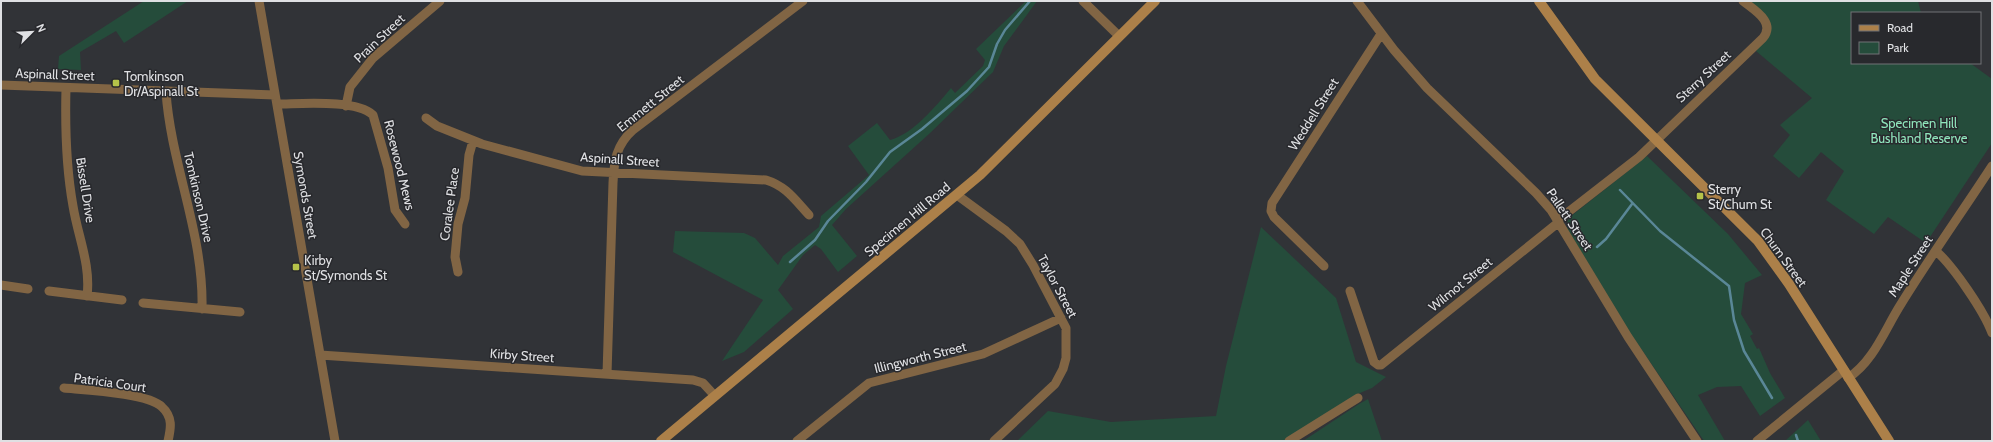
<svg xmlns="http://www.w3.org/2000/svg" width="1993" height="442" font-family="Cabin,sans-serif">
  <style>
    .green { fill: #254c3b }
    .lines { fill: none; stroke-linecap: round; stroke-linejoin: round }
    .stream { stroke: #5a8797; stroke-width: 2.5 }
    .street { stroke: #816544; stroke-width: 9 }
    .secondary { stroke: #ac8049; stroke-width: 10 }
    .poi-dot { fill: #b5c249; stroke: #28292d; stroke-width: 1.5 }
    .labels { text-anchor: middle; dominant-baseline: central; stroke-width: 3; stroke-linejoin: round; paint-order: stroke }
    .street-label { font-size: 13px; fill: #dfe0e3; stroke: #28292d }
    .poi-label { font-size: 13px; fill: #dfe0e3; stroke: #28292d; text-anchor: start }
    .park-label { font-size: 13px; fill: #8fe5bc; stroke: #28292d }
  </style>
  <rect width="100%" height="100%" fill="#313337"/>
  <path class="green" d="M 144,1 L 188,1 L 124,43 L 116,31 L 80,52 L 81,70 L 58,69 L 59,56 Z
    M 1026,1 L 1037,1 L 1004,46 L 993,72 L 929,134 L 846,209 L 832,225 L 857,256 L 838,272 L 821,249 L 815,245 L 803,255 L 778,290 L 793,309 L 744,352 L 722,361 L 763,300 L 673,252 L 675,231 L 744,233 L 755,238 L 778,265 L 783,256 L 819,227 L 821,216 L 869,175 L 848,146 L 877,123 L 890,140 C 913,134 936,106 951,88 L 955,93 L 983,66 L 985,60 L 976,49 Z
    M 1748,1 L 1918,1 L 1921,13 L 1852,13 L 1852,63 L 1970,63 L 1992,79 L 1992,143 L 1926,243 L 1888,217 L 1874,234 L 1826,200 L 1844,171 L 1821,152 L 1799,178 L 1773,156 L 1790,135 L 1780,125 L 1812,98 L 1756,51 L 1770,33 Z
    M 1647,156 L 1728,234 L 1762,275 L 1745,283 L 1741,314 L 1753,334 L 1750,336 L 1757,349 L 1759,348 L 1770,373 L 1785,398 L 1760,416 L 1741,386 L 1717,387 L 1698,395 L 1725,441 L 1704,441 L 1629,331 L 1567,228 L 1567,222 L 1570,217 Z
    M 1261,227 L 1336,298 L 1356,362 L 1386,377 L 1372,388 L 1355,395 L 1283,441 L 1017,441 L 1048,411 L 1111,422 L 1216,416 L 1226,366 Z
    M 1368,399 L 1382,441 L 1303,441 L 1359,404 Z
    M 1808,420 L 1821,441 L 1785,441 Z"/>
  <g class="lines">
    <path class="stream" d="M 1620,190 L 1660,231 L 1729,286 L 1734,320 L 1744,351 L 1772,398
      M 1597,247 L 1606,239 L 1632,204
      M 790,262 L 815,240 L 828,221 L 866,182 L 890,152 L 922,129 L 967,91 L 989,67 L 997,44 L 1005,30 L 1030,1
      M 1796,435 L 1798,441"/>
    <path class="street" d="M 259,1 L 335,441
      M 1083,1 L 1119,36
      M 1357,1 L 1394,50 L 1427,88 L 1536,193 L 1551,210 L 1628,337 L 1697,441
      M 1,85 L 275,95
      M 66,88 C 65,127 66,167 73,206 C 78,237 91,265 87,296
      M 166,92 C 171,165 204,234 202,309
      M 277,104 C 300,104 356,99 373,115 L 388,168 L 395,210 L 405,224
      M 346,106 L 350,87 L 373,58 L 440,1
      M 426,118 L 437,126 L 482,144 L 582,171 L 766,180 C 786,186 795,200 809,215
      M 957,195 L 1006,231 L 1020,244 L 1033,265 L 1066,328 L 1066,358 L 1063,369 L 1055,384 L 994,441
      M 1558,220 L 1639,157 L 1763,38 C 1776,22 1754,10 1743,1
      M 1936,251 C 1953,266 1984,311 1992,333
      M 1324,266 L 1274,217 L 1271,211 L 1272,203 L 1381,34
      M 458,272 L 455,257 L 458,224 L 465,198 L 469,155 L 473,141
      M 1,285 L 28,289
      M 49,291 L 122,300
      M 1350,291 L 1374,362 L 1378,365 L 1381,365 L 1559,222
      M 143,303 L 240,312
      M 320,355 L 693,380 L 703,383 L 715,396
      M 607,374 L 613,183 C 614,161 616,145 633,130 L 803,1
      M 1848,378 C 1874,361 1885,329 1901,304 C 1930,257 1962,212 1992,166
      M 64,388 C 85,390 149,393 162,407 C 173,417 171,428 168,441
      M 797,441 L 869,383 L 983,354 L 1061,318
      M 1289,441 L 1358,398
      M 1757,441 L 1844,370"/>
    <path class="secondary" d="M 1539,1 L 1595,79 L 1758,241 L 1789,284 L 1889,441
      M 661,441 L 980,175 L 1155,1"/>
  </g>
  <g class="poi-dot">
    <rect x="112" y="79" width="8" height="8" rx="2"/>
    <rect x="1696" y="192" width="8" height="8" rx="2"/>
    <rect x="292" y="263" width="8" height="8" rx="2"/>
  </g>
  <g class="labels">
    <g class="street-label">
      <text transform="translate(379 38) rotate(-43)">Prain Street</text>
      <text transform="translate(55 74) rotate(2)">Aspinall Street</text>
      <text transform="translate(1703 76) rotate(-43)">Sterry Street</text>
      <text transform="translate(650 103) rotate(-39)">Emmett Street</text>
      <text transform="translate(1313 114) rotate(-58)">Weddell Street</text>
      <text transform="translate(620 159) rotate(4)">Aspinall Street</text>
      <text transform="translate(400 165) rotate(76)">Rosewood Mews</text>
      <text transform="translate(86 190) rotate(81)">Bissell Drive</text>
      <text transform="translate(306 195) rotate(80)">Symonds Street</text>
      <text transform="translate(199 197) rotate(77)">Tomkinson Drive</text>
      <text transform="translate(449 204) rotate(-82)">Coralee Place</text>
      <text transform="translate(907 219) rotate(-40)">Specimen Hill Road</text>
      <text transform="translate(1570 219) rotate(56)">Pallett Street</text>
      <text transform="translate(1784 257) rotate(54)">Chum Street</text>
      <text transform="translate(1910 266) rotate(-57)">Maple Street</text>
      <text transform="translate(1460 284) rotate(-39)">Wilmot Street</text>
      <text transform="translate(1058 286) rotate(62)">Taylor Street</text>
      <text transform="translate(522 355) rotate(4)">Kirby Street</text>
      <text transform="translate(920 357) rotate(-14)">Illingworth Street</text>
      <text transform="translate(110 382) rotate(8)">Patricia Court</text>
    </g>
    <g class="poi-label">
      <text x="124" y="76">Tomkinson<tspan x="124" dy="15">Dr/Aspinall St</tspan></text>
      <text x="1708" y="189">Sterry<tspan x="1708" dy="15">St/Chum St</tspan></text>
      <text x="304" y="260">Kirby<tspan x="304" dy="15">St/Symonds St</tspan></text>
    </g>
    <g class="park-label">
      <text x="1919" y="123">Specimen Hill<tspan x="1919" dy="15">Bushland Reserve</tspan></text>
    </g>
  </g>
  <rect width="1993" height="442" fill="none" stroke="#dfe0e3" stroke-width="4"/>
  <rect x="1851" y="12" width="130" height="52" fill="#28292d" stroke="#717276"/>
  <rect x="1859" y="25" width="20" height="6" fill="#ac8049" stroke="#717276"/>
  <text x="1887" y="32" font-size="12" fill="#dfe0e3">Road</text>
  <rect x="1859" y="42" width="20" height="12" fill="#254c3b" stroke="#717276"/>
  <text x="1887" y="52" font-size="12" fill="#dfe0e3">Park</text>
  <g transform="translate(32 32) rotate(66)" stroke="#28292d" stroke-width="3" paint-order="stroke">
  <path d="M0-3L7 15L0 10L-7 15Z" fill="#dfe0e3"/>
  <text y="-6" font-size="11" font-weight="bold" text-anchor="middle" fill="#dfe0e3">N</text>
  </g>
</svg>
